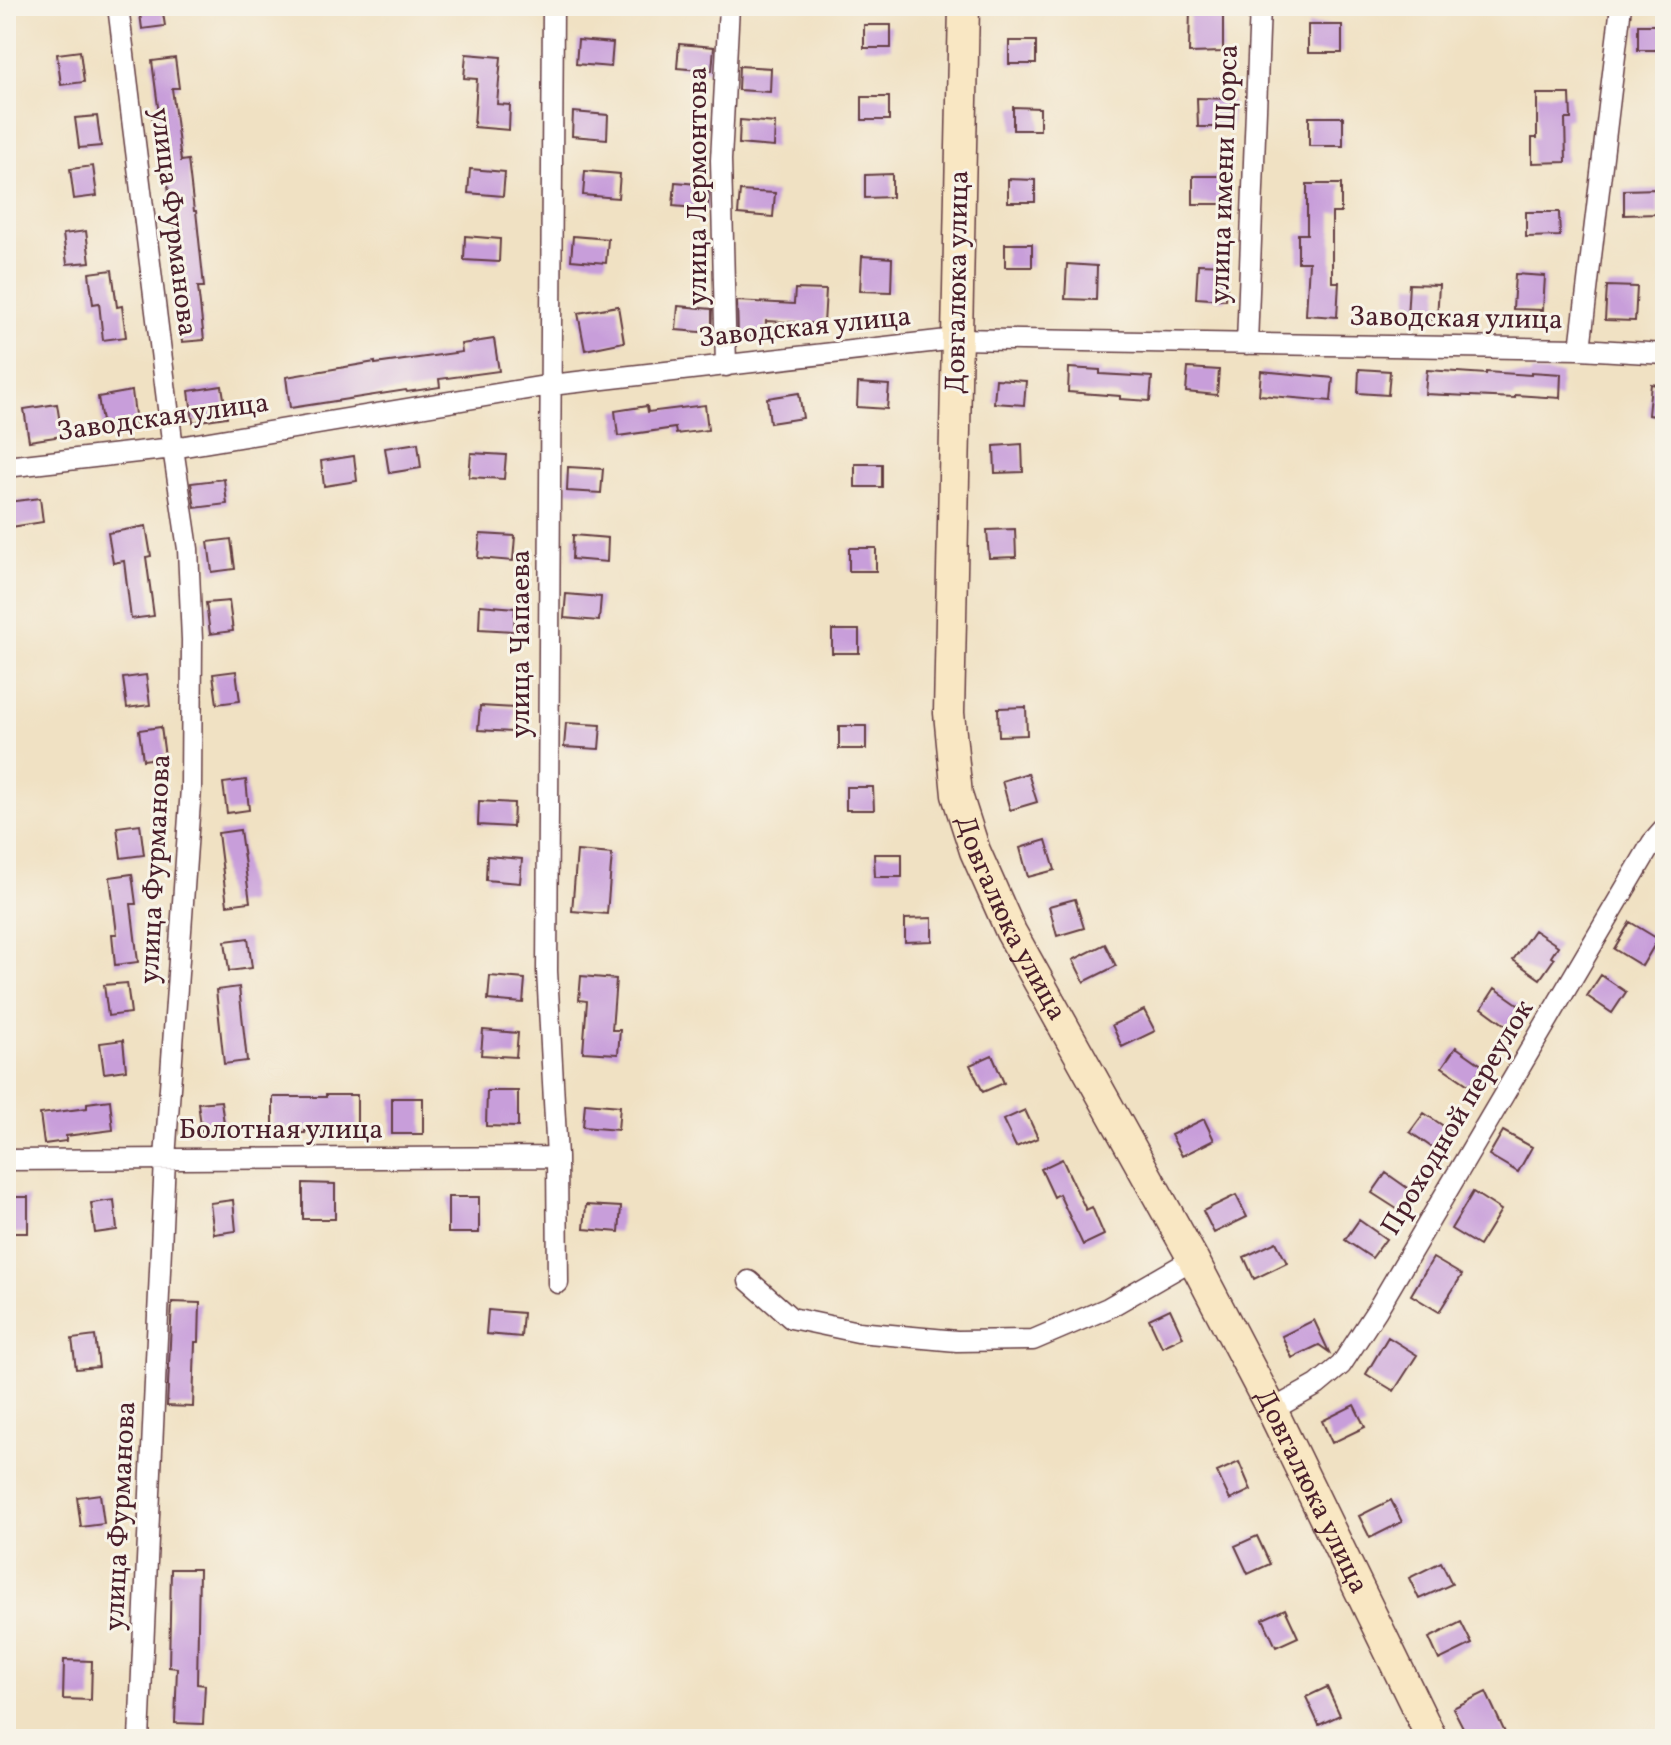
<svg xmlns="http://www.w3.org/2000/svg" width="1671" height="1745" font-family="Vollkorn,serif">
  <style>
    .building { fill: #c89eda }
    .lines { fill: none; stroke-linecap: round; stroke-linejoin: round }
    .street-casing { stroke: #633c42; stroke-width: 23 }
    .secondary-casing { stroke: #633c42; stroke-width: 33 }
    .street { stroke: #fff; stroke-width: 20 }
    .secondary { stroke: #f9e7c3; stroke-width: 30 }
    .labels { text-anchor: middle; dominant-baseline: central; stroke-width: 6; stroke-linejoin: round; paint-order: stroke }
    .street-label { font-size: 28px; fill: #4a1f2b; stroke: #f7f3e8 }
  </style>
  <rect width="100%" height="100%" fill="#f7f3e8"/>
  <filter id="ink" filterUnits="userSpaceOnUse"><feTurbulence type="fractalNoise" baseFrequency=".0125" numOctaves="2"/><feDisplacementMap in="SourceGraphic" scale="16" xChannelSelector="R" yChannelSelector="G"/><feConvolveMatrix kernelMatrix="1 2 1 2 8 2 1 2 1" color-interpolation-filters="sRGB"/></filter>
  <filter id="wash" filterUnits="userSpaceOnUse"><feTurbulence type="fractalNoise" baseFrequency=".006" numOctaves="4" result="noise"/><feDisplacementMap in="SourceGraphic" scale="32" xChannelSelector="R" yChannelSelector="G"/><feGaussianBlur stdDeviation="1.8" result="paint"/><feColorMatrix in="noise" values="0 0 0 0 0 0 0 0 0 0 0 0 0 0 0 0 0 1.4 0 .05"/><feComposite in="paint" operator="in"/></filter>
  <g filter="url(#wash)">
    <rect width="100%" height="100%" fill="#f0e1c3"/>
    <g id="blocks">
      <path class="building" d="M 139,6 L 162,6 L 165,26 L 142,29 Z
        M 1190,6 L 1223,6 L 1223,52 L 1189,53 Z
        M 864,25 L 891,25 L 891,48 L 864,48 Z
        M 1308,25 L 1342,25 L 1342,53 L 1308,53 Z
        M 1638,25 L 1665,25 L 1665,50 L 1638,50 Z
        M 578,40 L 613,43 L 611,67 L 576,64 Z
        M 1009,41 L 1036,41 L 1036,64 L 1009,64 Z
        M 679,44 L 714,47 L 712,71 L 677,68 Z
        M 80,51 L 84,82 L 61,85 L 57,54 Z
        M 466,54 L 501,57 L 497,104 L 510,105 L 509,130 L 474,127 L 477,79 L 464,78 Z
        M 175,58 L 179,88 L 172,88 L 181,161 L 188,160 L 194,211 L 196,211 L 204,287 L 198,287 L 204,340 L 182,342 L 178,312 L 184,311 L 171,193 L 169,193 L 163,144 L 156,145 L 152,115 L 159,114 L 152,61 Z
        M 739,66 L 771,68 L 770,92 L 738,90 Z
        M 1537,94 L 1570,94 L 1571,119 L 1565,119 L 1566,162 L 1532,163 L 1532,138 L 1537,138 Z
        M 862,97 L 889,97 L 889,120 L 862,120 Z
        M 1197,98 L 1232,99 L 1232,127 L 1198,127 Z
        M 1013,107 L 1040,108 L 1040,130 L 1013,130 Z
        M 573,112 L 608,115 L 607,139 L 572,136 Z
        M 97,116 L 101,146 L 79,148 L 75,118 Z
        M 1309,117 L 1343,117 L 1343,146 L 1309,146 Z
        M 740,120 L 775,123 L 774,147 L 739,144 Z
        M 93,166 L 97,196 L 74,199 L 70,169 Z
        M 470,169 L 505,172 L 503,196 L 468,193 Z
        M 585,171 L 620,174 L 618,198 L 583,195 Z
        M 892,174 L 892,197 L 865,198 L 865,175 Z
        M 1193,176 L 1227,176 L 1227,204 L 1193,204 Z
        M 1008,179 L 1035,180 L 1035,202 L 1008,202 Z
        M 675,182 L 709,185 L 708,209 L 673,206 Z
        M 1307,184 L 1341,184 L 1341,213 L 1332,213 L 1332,282 L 1339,282 L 1337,317 L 1306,315 L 1309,262 L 1298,262 L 1298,234 L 1307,234 Z
        M 1658,189 L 1658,214 L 1624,215 L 1624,190 Z
        M 740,191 L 775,193 L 773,217 L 738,214 Z
        M 1526,212 L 1559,212 L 1560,236 L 1526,237 Z
        M 86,231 L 90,262 L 67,264 L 63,234 Z
        M 465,236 L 500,239 L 499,262 L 464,260 Z
        M 573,236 L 608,239 L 606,263 L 571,260 Z
        M 1005,244 L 1032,244 L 1032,267 L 1005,267 Z
        M 862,256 L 892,258 L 891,292 L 860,291 Z
        M 1067,264 L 1097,266 L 1096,300 L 1065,299 Z
        M 1198,264 L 1228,265 L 1226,300 L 1196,298 Z
        M 112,270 L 117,307 L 122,306 L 126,337 L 103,340 L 99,303 L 93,304 L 89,273 Z
        M 1515,274 L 1545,276 L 1543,310 L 1513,309 Z
        M 1409,284 L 1439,285 L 1437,320 L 1407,318 Z
        M 1607,286 L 1637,287 L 1635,321 L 1605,320 Z
        M 795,289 L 826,290 L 824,324 L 766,321 L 765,337 L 738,336 L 737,301 L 794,304 Z
        M 618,306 L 624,342 L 585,350 L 578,313 Z
        M 678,306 L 712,309 L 712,333 L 676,330 Z
        M 494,339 L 499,371 L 439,379 L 440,387 L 407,392 L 406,390 L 290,408 L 286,377 L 375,362 L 375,364 L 462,352 L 461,344 Z
        M 1069,368 L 1100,370 L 1100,374 L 1152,377 L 1150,401 L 1120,399 L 1120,396 L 1068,392 Z
        M 1188,368 L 1219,370 L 1217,395 L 1186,392 Z
        M 1359,369 L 1390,371 L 1388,395 L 1358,393 Z
        M 1427,370 L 1486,374 L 1486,372 L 1531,375 L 1531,372 L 1561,374 L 1560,398 L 1515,395 L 1515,398 L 1425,394 Z
        M 1261,371 L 1333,378 L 1331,401 L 1259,395 Z
        M 996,379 L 1026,381 L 1024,405 L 994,403 Z
        M 858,383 L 889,385 L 887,409 L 857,407 Z
        M 1651,384 L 1665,386 L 1665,417 L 1648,415 Z
        M 222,386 L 227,417 L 193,422 L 189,391 Z
        M 132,391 L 136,423 L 103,428 L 98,397 Z
        M 799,393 L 803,418 L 770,423 L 767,398 Z
        M 57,404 L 62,436 L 29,441 L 24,409 Z
        M 705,405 L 708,430 L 676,434 L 675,428 L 618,436 L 615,411 L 647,406 L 648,412 Z
        M 418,443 L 421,468 L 389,473 L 385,448 Z
        M 1022,444 L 1023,472 L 995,473 L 994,446 Z
        M 471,453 L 506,455 L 504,479 L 469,477 Z
        M 354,456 L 357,481 L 324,486 L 321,461 Z
        M 855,464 L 882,464 L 882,487 L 855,487 Z
        M 568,467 L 603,469 L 601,493 L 567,491 Z
        M 224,479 L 227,504 L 195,508 L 191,483 Z
        M 40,498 L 43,522 L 11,527 L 7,502 Z
        M 146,526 L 151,556 L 146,557 L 154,616 L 131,619 L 124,561 L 113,563 L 108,533 Z
        M 1015,529 L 1016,557 L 989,558 L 987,530 Z
        M 480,534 L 515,536 L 513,561 L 478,558 Z
        M 573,535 L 608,538 L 607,562 L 572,559 Z
        M 231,539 L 235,569 L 212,572 L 208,542 Z
        M 849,548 L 876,548 L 876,571 L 849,571 Z
        M 566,594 L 601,597 L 599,621 L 564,618 Z
        M 229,601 L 233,631 L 210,634 L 206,603 Z
        M 480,605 L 515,608 L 514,631 L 479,629 Z
        M 832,630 L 859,630 L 859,653 L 832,653 Z
        M 236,671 L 240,701 L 217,704 L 213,674 Z
        M 146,675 L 150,705 L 127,708 L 123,678 Z
        M 480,706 L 515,708 L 513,732 L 478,730 Z
        M 1026,707 L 1027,735 L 999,736 L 998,708 Z
        M 566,723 L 601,725 L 599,749 L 564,747 Z
        M 839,726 L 866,726 L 866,749 L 839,749 Z
        M 161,727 L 165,757 L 143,760 L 139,730 Z
        M 1028,773 L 1037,802 L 1010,810 L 1002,781 Z
        M 246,780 L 249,810 L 227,813 L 223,783 Z
        M 846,787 L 873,787 L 874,810 L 846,810 Z
        M 479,801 L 514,803 L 513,827 L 478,825 Z
        M 140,824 L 144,855 L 121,858 L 117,827 Z
        M 240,830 L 250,902 L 227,905 L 218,833 Z
        M 1046,840 L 1055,870 L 1028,877 L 1020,848 Z
        M 577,851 L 612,854 L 607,914 L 572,911 Z
        M 874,854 L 902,854 L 902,877 L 875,877 Z
        M 487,856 L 522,859 L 520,883 L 486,880 Z
        M 132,874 L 136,904 L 131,904 L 138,962 L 115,965 L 112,934 L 117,934 L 110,877 Z
        M 1075,899 L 1084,928 L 1057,936 L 1049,906 Z
        M 932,918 L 932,941 L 905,942 L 905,919 Z
        M 1630,922 L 1658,939 L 1642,966 L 1614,949 Z
        M 1534,930 L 1558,946 L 1551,957 L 1554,959 L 1540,979 L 1513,960 Z
        M 248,938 L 252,968 L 229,971 L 225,941 Z
        M 1105,944 L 1116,966 L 1084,982 L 1073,960 Z
        M 1601,975 L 1626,992 L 1612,1013 L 1587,996 Z
        M 490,976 L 525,979 L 523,1003 L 488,1000 Z
        M 581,976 L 616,979 L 612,1030 L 620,1030 L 618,1054 L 583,1052 L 587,1001 L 579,1000 Z
        M 127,983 L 131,1013 L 108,1016 L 104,985 Z
        M 239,987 L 247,1061 L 224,1064 L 216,990 Z
        M 1495,988 L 1522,1007 L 1508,1027 L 1482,1008 Z
        M 1144,1010 L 1155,1031 L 1122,1047 L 1112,1025 Z
        M 483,1030 L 518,1033 L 516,1057 L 481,1055 Z
        M 123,1040 L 126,1070 L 104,1073 L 100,1043 Z
        M 1456,1047 L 1483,1066 L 1470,1086 L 1442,1067 Z
        M 992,1055 L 1004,1083 L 983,1092 L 970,1065 Z
        M 487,1091 L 518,1091 L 518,1127 L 486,1126 Z
        M 326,1095 L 357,1095 L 357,1131 L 305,1131 L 305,1133 L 273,1133 L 273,1097 L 326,1097 Z
        M 392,1098 L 423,1098 L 423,1134 L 392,1134 Z
        M 110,1100 L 113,1130 L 66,1136 L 66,1141 L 44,1144 L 40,1114 L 87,1108 L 87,1103 Z
        M 221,1101 L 225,1131 L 202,1133 L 198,1103 Z
        M 585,1103 L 620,1106 L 618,1130 L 583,1127 Z
        M 1025,1110 L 1038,1138 L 1016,1147 L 1003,1120 Z
        M 1424,1113 L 1451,1131 L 1437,1151 L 1410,1132 Z
        M 1204,1119 L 1214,1140 L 1182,1156 L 1171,1135 Z
        M 1503,1131 L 1532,1147 L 1518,1172 L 1489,1155 Z
        M 1062,1159 L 1086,1210 L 1092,1207 L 1104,1235 L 1083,1245 L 1059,1194 L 1054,1197 L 1041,1169 Z
        M 1386,1173 L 1413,1192 L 1400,1211 L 1372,1193 Z
        M 303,1183 L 335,1184 L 335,1219 L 303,1219 Z
        M 1473,1192 L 1501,1210 L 1479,1246 L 1451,1229 Z
        M 1236,1195 L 1247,1217 L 1214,1233 L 1203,1211 Z
        M 6,1197 L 28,1197 L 28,1233 L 6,1233 Z
        M 448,1197 L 479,1197 L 479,1233 L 448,1233 Z
        M 114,1200 L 117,1230 L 95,1233 L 91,1203 Z
        M 233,1200 L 236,1231 L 214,1234 L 210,1203 Z
        M 586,1205 L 621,1207 L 619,1232 L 584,1229 Z
        M 1359,1220 L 1386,1239 L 1372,1258 L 1345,1240 Z
        M 1276,1242 L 1287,1263 L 1254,1279 L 1244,1257 Z
        M 1433,1258 L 1462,1275 L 1439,1312 L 1411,1295 Z
        M 172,1302 L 200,1303 L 199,1342 L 195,1342 L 193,1407 L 167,1406 Z
        M 1170,1309 L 1183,1337 L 1162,1347 L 1149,1319 Z
        M 488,1310 L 523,1313 L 521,1337 L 486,1334 Z
        M 1314,1320 L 1329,1352 L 1319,1345 L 1292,1358 L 1282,1336 Z
        M 95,1336 L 99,1367 L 76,1369 L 72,1339 Z
        M 1388,1337 L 1417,1355 L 1394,1391 L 1366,1374 Z
        M 1354,1405 L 1365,1427 L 1332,1443 L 1322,1421 Z
        M 1239,1462 L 1251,1490 L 1230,1500 L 1217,1472 Z
        M 100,1494 L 104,1524 L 81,1527 L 77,1497 Z
        M 1391,1500 L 1402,1522 L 1370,1538 L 1359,1516 Z
        M 1257,1536 L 1270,1564 L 1248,1574 L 1235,1546 Z
        M 1441,1562 L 1452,1584 L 1419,1599 L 1409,1578 Z
        M 171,1569 L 199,1569 L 197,1684 L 205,1685 L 203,1724 L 175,1723 L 177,1668 L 169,1667 Z
        M 1285,1609 L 1298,1637 L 1276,1647 L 1263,1619 Z
        M 1461,1622 L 1472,1644 L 1439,1660 L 1429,1638 Z
        M 64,1660 L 92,1661 L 91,1700 L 63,1699 Z
        M 1327,1687 L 1340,1715 L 1319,1725 L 1306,1697 Z
        M 1486,1692 L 1508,1739 L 1469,1739 L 1453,1708 Z"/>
    </g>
  </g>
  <g filter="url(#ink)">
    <use href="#blocks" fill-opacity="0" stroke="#633c42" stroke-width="2"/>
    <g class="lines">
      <g class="street-casing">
        <path id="street" d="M 118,6 L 173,448 L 188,549 L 192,640 L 191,788 L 165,1159 L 139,1739
          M 553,6 L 547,971 L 557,1157 L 558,1283
          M 1247,344 L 1260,6
          M 1580,349 L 1621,6
          M 726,366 L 721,160 L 729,6
          M 6,467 L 173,448 L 551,385 L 956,339 L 1580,349 L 1665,354
          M 6,1160 L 557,1157
          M 749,1281 L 791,1318 L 858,1332 L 957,1341 L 1033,1340 L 1108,1308 L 1193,1259
          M 1272,1410 L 1317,1385 L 1341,1365 L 1377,1310 L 1652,843 L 1665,828"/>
      </g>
      <g class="secondary-casing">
        <g id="secondary">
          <path id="s1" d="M 964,6 L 949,713 L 957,795 L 975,851 L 1011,932 L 1193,1259 L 1272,1410 L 1432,1739"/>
        </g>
      </g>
      <use href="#street" class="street"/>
      <use href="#secondary" class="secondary"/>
    </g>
  </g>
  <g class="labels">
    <g class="street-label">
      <text transform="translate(1225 174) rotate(-88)">улица имени Щорса</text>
      <text transform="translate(698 186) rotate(-90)">улица Лермонтова</text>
      <text transform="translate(173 222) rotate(83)">улица Фурманова</text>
      <text transform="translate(958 282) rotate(-89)">Довгалюка улица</text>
      <text transform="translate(1456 319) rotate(1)">Заводская улица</text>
      <text transform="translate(805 328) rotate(-6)">Заводская улица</text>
      <text transform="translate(163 418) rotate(-8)">Заводская улица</text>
      <text transform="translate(521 644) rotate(-90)">улица Чапаева</text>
      <text transform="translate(156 869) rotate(-87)">улица Фурманова</text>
      <text stroke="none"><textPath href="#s1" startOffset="924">Довгалюка улица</textPath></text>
      <text transform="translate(1458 1118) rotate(-59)">Проходной переулок</text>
      <text x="281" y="1130">Болотная улица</text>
      <text stroke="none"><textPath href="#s1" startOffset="1572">Довгалюка улица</textPath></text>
      <text transform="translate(121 1516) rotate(-87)">улица Фурманова</text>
    </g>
  </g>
  <rect width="1671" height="1745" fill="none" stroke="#f7f3e8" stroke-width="32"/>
</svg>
